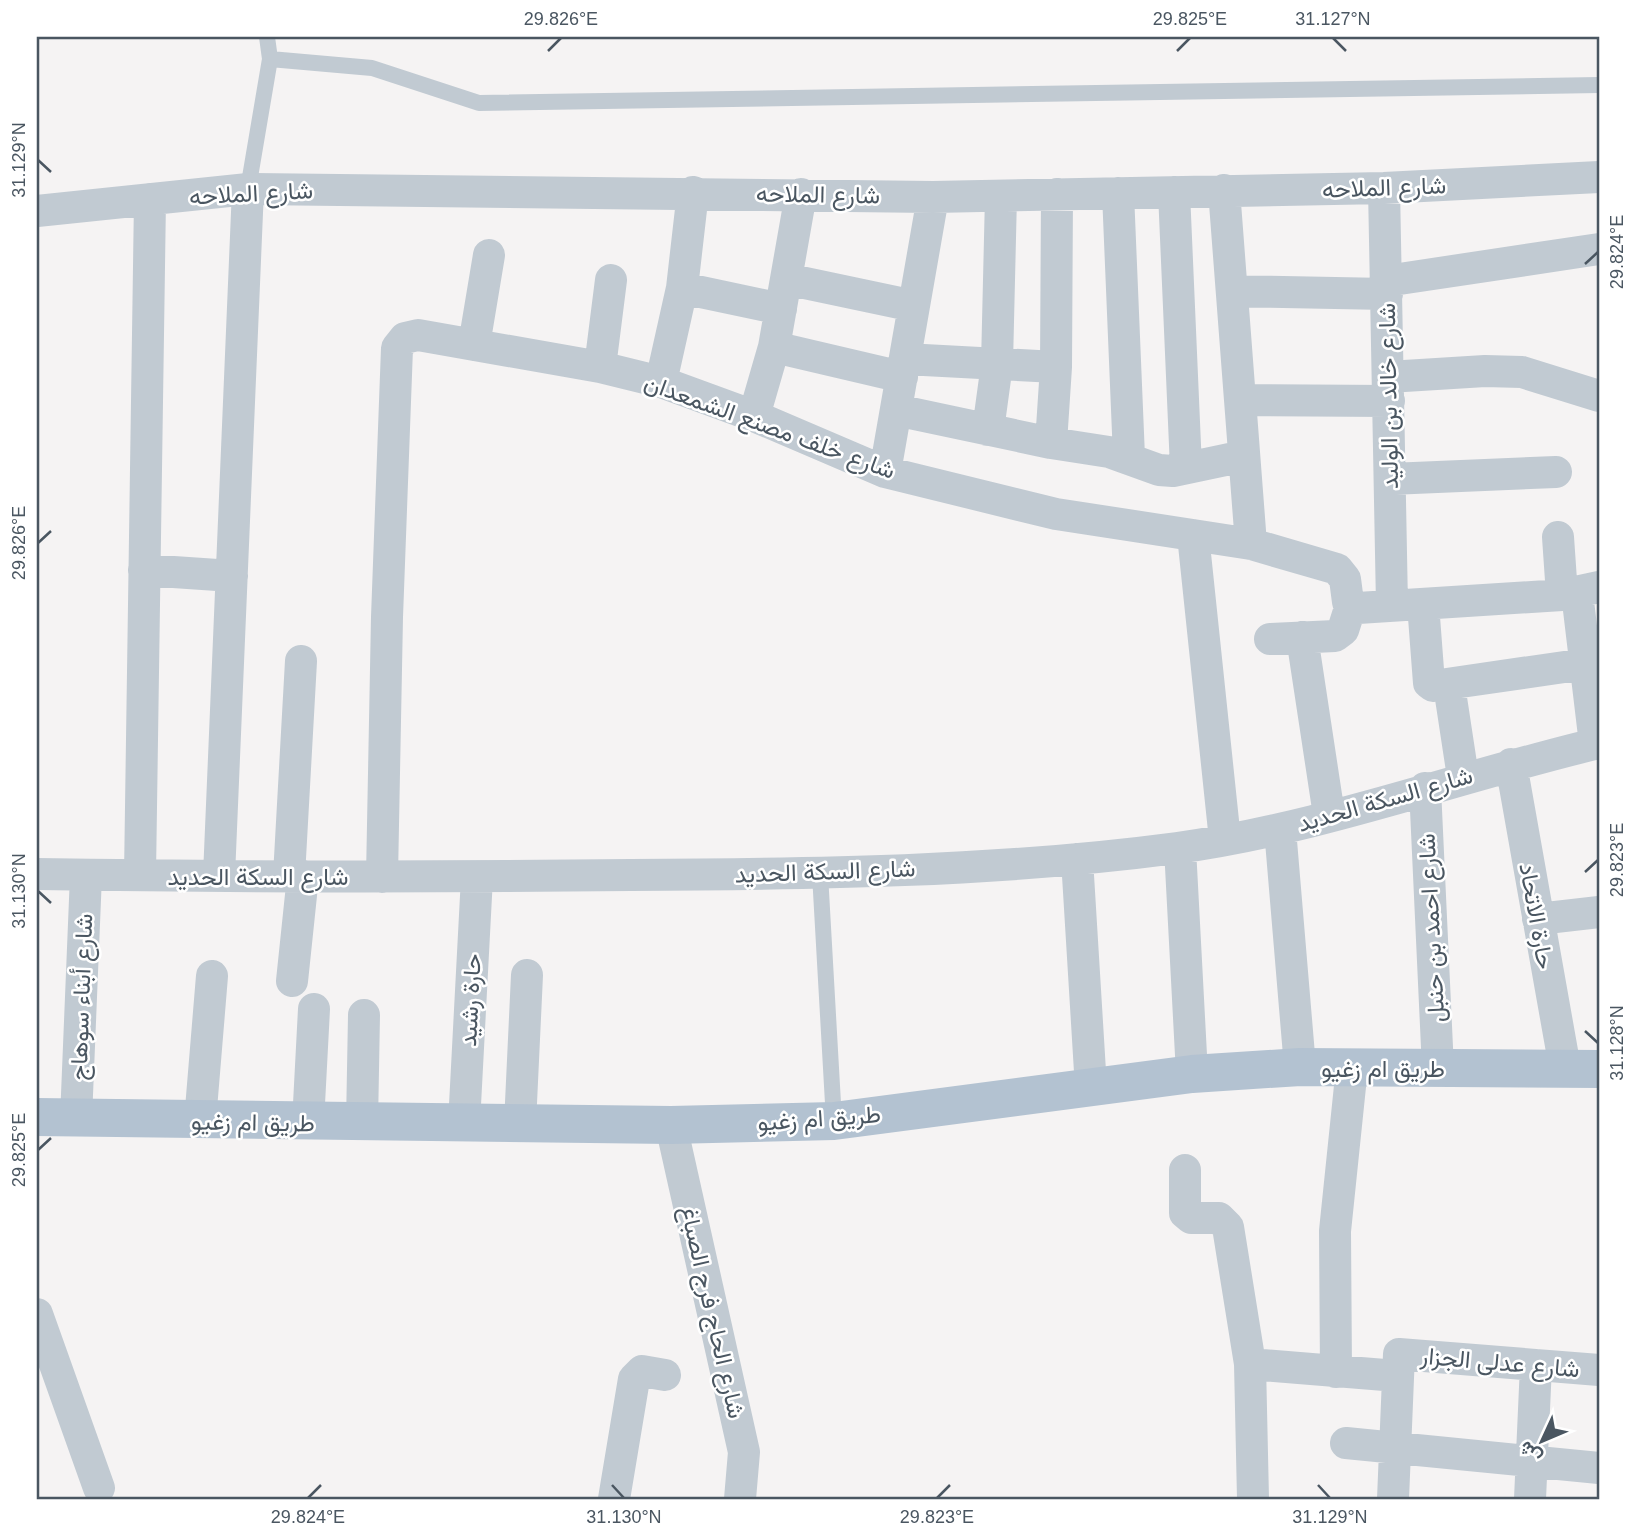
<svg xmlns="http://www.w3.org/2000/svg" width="1636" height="1536" font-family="Helvetica,Vazirmatn,sans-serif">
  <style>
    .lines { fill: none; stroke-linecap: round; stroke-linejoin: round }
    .service { stroke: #c1cad2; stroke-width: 16 }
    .minor { stroke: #c1cad2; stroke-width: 32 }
    .primary { stroke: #b3c2d1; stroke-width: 38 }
    .ticks { fill: none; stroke: #4a5661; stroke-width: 2.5 }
    .labels { text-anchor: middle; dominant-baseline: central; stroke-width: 5; stroke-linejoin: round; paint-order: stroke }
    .street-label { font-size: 24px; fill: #4a5661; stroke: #fff }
    .neatline { fill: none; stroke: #4a5661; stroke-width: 2.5 }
    .ticks-label { font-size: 18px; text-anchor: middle; fill: #4a5661 }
  </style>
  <rect width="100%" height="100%" fill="#f5f3f3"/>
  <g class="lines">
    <path class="service" d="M 270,59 L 372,68 L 479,103 L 1599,85
      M 248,189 L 270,59 L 267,37
      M 820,874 L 834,1121"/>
    <path class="minor" d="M 1384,188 L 1392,605
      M 1224,190 L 1251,544
      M 1174,192 L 1186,468
      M 1118,193 L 1129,457
      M 37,211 L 248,189 L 933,197 L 1384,188 L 1599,177
      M 786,279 L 914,306
      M 1386,281 L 1599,249
      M 682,288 L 781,309
      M 1232,291 L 1387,294
      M 474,345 L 489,255
      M 774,347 L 902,377
      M 905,359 L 1056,367
      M 600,367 L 611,280
      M 1388,377 L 1485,371 L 1522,372 L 1599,396
      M 661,382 L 682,288 L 693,192
      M 1240,400 L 1389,401
      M 896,410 L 1051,443 L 1109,452 L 1159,470 L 1173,471 L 1244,456
      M 754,416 L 774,347 L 801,194
      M 988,430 L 997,364 L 1001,196
      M 1051,443 L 1056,367 L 1057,194
      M 885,472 L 933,197
      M 1390,479 L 1556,472
      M 1193,535 L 1225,840
      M 1558,537 L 1562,595
      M 144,570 L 232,576
      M 1577,593 L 1595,744
      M 1423,604 L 1429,683 L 1433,686 L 1585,664
      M 1302,637 L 1329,815
      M 1270,639 L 1335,636 L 1343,630 L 1351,605
      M 1449,685 L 1463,777
      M 1511,764 L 1565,1068
      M 1425,788 L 1438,1069
      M 1280,829 L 1300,1067
      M 1180,848 L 1192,1074
      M 1077,859 L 1091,1088
      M 37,874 C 235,877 433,877 631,875 C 813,874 996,872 1177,848 C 1318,829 1460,776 1599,743
      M 140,875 L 150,199
      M 219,876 L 248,189
      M 289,876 L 301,661
      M 382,877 L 387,617 L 397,348 L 405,338 L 418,335 L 600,367 L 661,382 L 754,416 L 885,472 L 1056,514 L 1251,544 L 1337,569 L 1345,579 L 1348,602 L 1358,608 L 1562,595 L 1599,587
      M 1538,919 L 1599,912
      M 292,981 L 303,876
      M 76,1119 L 86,875
      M 200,1121 L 212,976
      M 308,1123 L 314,1009
      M 362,1124 L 364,1015
      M 464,1124 L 477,877
      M 520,1124 L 527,975
      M 671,1125 L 744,1452 L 740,1499
      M 1185,1170 L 1185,1213 L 1191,1218 L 1219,1218 L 1228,1227 L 1250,1364 L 1253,1499
      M 37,1314 L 99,1488
      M 1250,1364 L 1397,1376
      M 1336,1372 L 1335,1231 L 1352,1067
      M 1346,1443 L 1599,1468
      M 614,1499 L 634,1379 L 642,1371 L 665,1375
      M 1393,1499 L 1399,1354 L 1599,1370
      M 1530,1499 L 1536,1365"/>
    <path class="primary" d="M 37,1117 L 671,1125 L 834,1121 L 1192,1074 L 1300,1067 L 1599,1069"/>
  </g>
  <path class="ticks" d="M 1333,38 L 1346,51M 548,51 L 561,38M 1177,51 L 1190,38M 38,160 L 51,172M 1585,264 L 1598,252M 38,543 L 51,531M 1585,872 L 1598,860M 38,891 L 51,903M 1585,1031 L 1598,1043M 38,1150 L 51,1138M 612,1485 L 624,1498M 1318,1485 L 1330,1498M 308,1498 L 321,1485M 937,1498 L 950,1485"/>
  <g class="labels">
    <g class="street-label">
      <text transform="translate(1384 187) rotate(-2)">شارع الملاحه</text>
      <text transform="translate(251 193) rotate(-3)">شارع الملاحه</text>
      <text transform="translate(818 194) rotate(1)">شارع الملاحه</text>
      <text transform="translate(1388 396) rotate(-91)">شارع خالد بن الوليد</text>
      <text transform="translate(770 426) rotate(20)">شارع خلف مصنع الشمعدان</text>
      <text transform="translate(1385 799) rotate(-16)">شارع السكة الحديد</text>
      <text transform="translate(825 871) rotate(-2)">شارع السكة الحديد</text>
      <text x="258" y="876">شارع السكة الحديد</text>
      <text transform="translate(1537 916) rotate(80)">حارة الاتحاد</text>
      <text transform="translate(1431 928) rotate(-93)">شارع احمد بن حنبل</text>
      <text transform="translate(81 997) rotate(-88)">شارع أبناء سوهاج</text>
      <text transform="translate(470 1000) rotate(-87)">حارة رشيد</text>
      <text x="1383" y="1068">طريق ام زغيو</text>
      <text transform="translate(819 1118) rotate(-4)">طريق ام زغيو</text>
      <text transform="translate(253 1122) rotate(1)">طريق ام زغيو</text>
      <text transform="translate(713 1312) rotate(77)">شارع الحاج فرج الصباغ</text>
      <text transform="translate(1500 1362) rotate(5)">شارع عدلى الجزار</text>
    </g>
  </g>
  <rect width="1636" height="1536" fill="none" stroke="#ffffff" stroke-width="77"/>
  <g transform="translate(1542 1441) rotate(226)" stroke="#ffffff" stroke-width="5" paint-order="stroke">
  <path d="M0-5L12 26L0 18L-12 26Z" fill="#4a5661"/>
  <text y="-10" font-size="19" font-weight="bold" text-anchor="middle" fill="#4a5661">ش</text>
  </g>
  <rect x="38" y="38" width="1560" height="1460" class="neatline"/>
  <g class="ticks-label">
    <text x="561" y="25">29.826°E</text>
    <text x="1190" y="25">29.825°E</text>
    <text x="1333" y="25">31.127°N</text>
    <text transform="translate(19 160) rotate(-90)" y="6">31.129°N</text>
    <text transform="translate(1617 252) rotate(-90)" y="6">29.824°E</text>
    <text transform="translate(19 543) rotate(-90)" y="6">29.826°E</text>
    <text transform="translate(1617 860) rotate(-90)" y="6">29.823°E</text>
    <text transform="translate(19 891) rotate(-90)" y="6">31.130°N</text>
    <text transform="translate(1617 1043) rotate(-90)" y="6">31.128°N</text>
    <text transform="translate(19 1150) rotate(-90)" y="6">29.825°E</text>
    <text x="308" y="1523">29.824°E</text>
    <text x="624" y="1523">31.130°N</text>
    <text x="937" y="1523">29.823°E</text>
    <text x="1330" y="1523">31.129°N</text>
  </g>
</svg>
